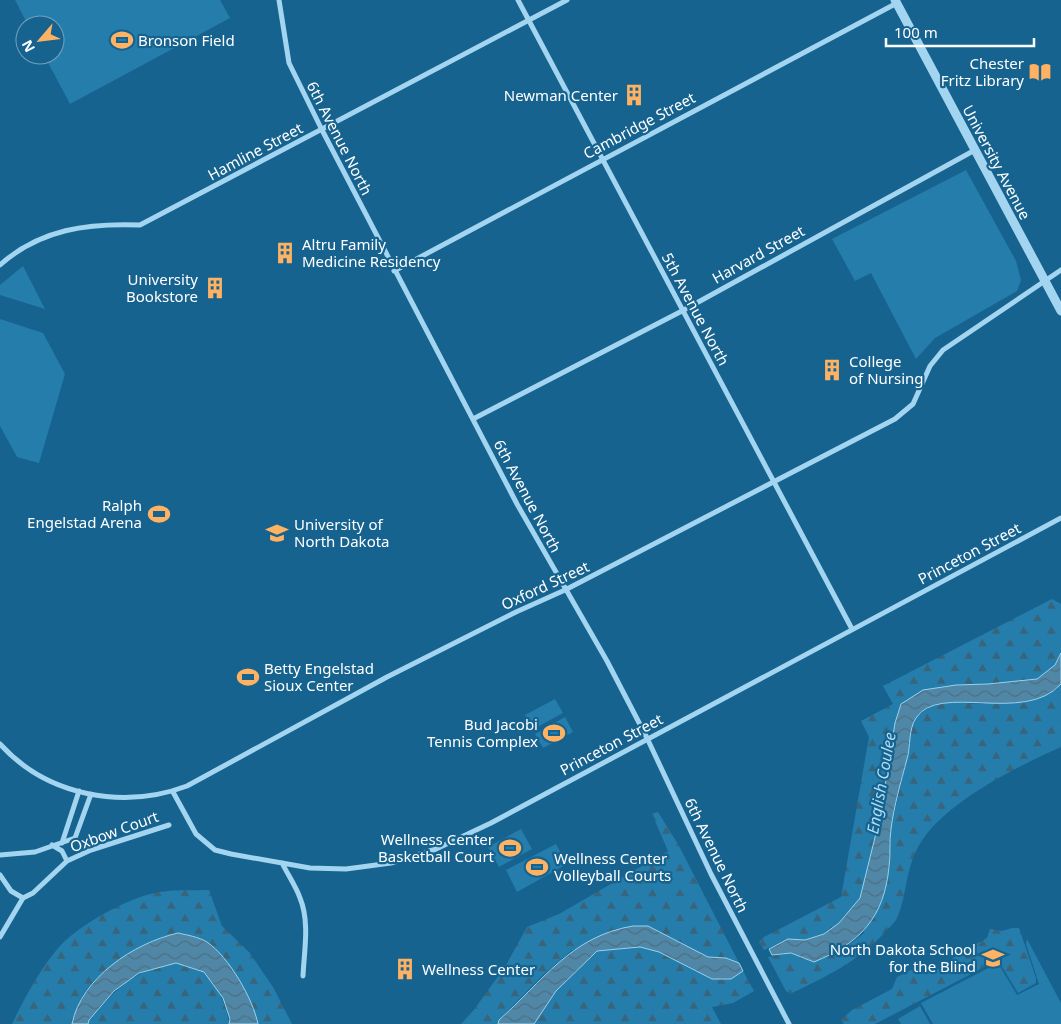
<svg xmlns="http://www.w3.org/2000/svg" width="1061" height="1024" font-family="'Noto Sans',sans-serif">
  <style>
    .green { fill: #257dac }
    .forest { fill: url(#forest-firs) }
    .water { fill: url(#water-waves); stroke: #95d3f3 }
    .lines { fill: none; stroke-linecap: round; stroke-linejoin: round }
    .minor { stroke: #a3d5f0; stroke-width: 5 }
    .tertiary { stroke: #a3d5f0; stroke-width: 9 }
    .labels { text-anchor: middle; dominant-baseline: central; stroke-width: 4.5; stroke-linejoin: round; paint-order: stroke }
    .poi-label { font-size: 15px; fill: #fff; stroke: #166390; text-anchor: start }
    .street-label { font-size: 15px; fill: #fff; stroke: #166390 }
    .water-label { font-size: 16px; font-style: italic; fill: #afdef7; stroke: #166390 }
  </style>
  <defs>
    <pattern id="forest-firs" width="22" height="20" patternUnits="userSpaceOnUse" patternTransform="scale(1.25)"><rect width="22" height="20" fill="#257dac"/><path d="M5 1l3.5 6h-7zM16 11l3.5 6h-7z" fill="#38647c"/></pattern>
    <pattern id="water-waves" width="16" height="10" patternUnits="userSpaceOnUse" patternTransform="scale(1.25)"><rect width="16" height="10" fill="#5087a6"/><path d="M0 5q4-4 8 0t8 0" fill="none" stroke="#4e6f82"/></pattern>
  </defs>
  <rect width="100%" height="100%" fill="#166390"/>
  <path class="green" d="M 15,0 L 220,0 L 230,18 L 70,104 L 44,55 L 55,55 L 55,25 L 28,25 Z
    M 966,170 L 1016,261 L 1021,280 L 1017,291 L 935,338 L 916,359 L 871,273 L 855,281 L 832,239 Z
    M 23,266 L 45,309 L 0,295 L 0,285 Z
    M 0,319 L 43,333 L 65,374 L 39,463 L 17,457 L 0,426 Z
    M 555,699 L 563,713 L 532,730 L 525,715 Z
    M 565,717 L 573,732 L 543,748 L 535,734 Z
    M 521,829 L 532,849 L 499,867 L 488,847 Z
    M 556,844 L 567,864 L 517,892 L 506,870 Z
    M 1027,939 L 1061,1003 L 1061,1024 L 933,1024 L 921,1003 L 998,963 L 1017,995 L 1039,984 L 1026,944 Z
    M 920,1006 L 930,1024 L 901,1024 L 898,1019 Z"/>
  <path class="forest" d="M 1052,599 L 1061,604 L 1061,653 L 1055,665 L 1037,679 L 988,684 L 956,685 L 923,690 L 889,770 L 880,817 L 860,898 L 839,923 L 824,934 L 805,940 L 788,939 L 764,950 L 759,942 L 764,937 L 841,897 L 869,737 L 861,721 L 893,704 L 883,686 Z
    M 1061,684 L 1061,747 C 1018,766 950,800 923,839 C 905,864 908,893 897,918 C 895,923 888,928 885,932 C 858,962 825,977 790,994 L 786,991 L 768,957 L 790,953 L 814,962 L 840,951 L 863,934 L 890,866 L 891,826 L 909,751 L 911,727 L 917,716 L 930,707 L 948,702 L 981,704 L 1056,690 Z
    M 658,812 L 679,846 L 739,963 L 726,958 L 708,957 L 648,926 L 615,929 L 571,951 L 544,974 L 499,1020 L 498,1024 L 461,1024 L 473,1011 L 505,967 L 527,927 L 559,914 L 668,851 L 652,814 Z
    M 209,890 L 222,926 L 249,952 L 273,987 L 292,1024 L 258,1024 L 256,1017 L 165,936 C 135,950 102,966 83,995 C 78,1003 75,1015 72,1024 L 12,1024 C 24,999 41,967 60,946 C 79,925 128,898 155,893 C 172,889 192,891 209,890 Z
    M 1012,928 L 1019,928 L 1036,978 L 1036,983 L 1018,993 L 998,960 L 875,1024 L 844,1024 L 841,1020 L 852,1010 L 892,989 L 897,977 L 913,969 L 940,969 C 953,956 971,947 987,938 L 990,929 L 1002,931 Z
    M 640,947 L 659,952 L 712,979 L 731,979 L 743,971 L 754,991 L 733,1003 L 712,1007 L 721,1024 L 534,1024 L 556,991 L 597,951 Z
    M 176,963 C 185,965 195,966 203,972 C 217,981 227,1007 229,1024 L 88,1024 L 89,1020 C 118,988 131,971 176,963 Z"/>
  <path class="water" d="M 1061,653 L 1061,684 C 1024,725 939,682 916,718 C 908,730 911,746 907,759 C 901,782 894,805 891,829 C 889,842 891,854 889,867 C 884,918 860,943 814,962 L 791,953 L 772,955 L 769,949 L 788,939 L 805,940 L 824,934 L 839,923 L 860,898 L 880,817 L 895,723 L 901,704 L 923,690 L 956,685 L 988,684 L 1037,679 L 1055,665 Z
    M 633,926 L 648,926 L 708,957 L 726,958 L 739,963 L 743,971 L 731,979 L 712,979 L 659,952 L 640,947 L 597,951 L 556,991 L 534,1024 L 498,1024 L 499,1020 C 542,982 571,936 633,926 Z
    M 178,933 C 187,935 199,937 207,942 C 229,957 253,999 258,1024 L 229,1024 L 230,1019 L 223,998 L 204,972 L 176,963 L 139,973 L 114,991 L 89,1020 L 88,1024 L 72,1024 C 81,978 134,943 178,933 Z"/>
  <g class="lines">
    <path class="minor" d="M 279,0 L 289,63 L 322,130 L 517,504 L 607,661 L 647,738 L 711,874 L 789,1024
      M 518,0 L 852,629
      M 0,265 C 40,229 88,223 140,225 L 567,0
      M 394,271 L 897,3
      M 473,419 L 682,311 L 975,150
      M 0,744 C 47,796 123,810 187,786 L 387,677 L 516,612 L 565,590 L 895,419 L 913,404 L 930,366 L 943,350 L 1061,270
      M 173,792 L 196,834 L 215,850 L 231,854 L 310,868 L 346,869 L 391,863 L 436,849 L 491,823 L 1061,518
      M 62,843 L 79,791
      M 52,845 L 62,851 L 67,861 L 91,850 L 169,825
      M 0,855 L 35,852 L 75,838 L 91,794
      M 282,863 C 288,875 296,886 300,898 C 310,922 304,952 303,976
      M 0,875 L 11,891 L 23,898 L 33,893 L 67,861
      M 0,937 L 23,898"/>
    <path class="tertiary" d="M 895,0 L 1061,311"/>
  </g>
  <defs>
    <g id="stadium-bare" transform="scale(1.725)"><path d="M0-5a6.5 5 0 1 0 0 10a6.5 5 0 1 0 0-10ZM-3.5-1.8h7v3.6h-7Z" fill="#ffb362" stroke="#166390" stroke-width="2.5" paint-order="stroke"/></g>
    <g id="library-bare" transform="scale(1.725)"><path d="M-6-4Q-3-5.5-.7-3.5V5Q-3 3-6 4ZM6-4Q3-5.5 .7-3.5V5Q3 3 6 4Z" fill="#ffb362" stroke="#166390" stroke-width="2.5" paint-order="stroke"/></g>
    <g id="building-bare" transform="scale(1.725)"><path d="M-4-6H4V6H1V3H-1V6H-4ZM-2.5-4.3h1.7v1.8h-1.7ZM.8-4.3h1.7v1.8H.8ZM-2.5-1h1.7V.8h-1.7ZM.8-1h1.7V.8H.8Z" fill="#ffb362" stroke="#166390" stroke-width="2.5" paint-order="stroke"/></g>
    <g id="university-bare" transform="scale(1.725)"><path d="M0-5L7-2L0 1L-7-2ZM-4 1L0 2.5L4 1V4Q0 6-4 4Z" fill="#ffb362" stroke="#166390" stroke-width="2.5" paint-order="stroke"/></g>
    <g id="school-bare" transform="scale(1.725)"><path d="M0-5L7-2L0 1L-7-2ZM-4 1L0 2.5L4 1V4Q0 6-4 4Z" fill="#ffb362" stroke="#166390" stroke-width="2.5" paint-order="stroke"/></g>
  </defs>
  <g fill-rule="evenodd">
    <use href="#stadium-bare" x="122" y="40"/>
    <use href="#library-bare" x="1040" y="72"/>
    <use href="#building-bare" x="634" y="95"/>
    <use href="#building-bare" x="285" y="253"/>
    <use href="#building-bare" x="215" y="288"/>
    <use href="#building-bare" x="832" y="370"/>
    <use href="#stadium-bare" x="159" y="514"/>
    <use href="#university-bare" x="277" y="533"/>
    <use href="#stadium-bare" x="248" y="677"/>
    <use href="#stadium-bare" x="554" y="733"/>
    <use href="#stadium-bare" x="510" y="848"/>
    <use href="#stadium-bare" x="537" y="867"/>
    <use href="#school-bare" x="993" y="958"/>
    <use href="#building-bare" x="405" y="969"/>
  </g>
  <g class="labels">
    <g class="poi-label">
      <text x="138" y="40">Bronson Field</text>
      <text x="1024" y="63" text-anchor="end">Chester<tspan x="1024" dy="17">Fritz Library</tspan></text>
      <text x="618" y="95" text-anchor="end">Newman Center</text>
      <text x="302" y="244">Altru Family<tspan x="302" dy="17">Medicine Residency</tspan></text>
      <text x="198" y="279" text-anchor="end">University<tspan x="198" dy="17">Bookstore</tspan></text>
      <text x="849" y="361">College<tspan x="849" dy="17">of Nursing</tspan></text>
      <text x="142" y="505" text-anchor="end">Ralph<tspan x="142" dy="17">Engelstad Arena</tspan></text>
      <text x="294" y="524">University of<tspan x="294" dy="17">North Dakota</tspan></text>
      <text x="264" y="668">Betty Engelstad<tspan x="264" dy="17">Sioux Center</tspan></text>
      <text x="538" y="724" text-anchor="end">Bud Jacobi<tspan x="538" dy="17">Tennis Complex</tspan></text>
      <text x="494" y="839" text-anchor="end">Wellness Center<tspan x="494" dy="17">Basketball Court</tspan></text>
      <text x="554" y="858">Wellness Center<tspan x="554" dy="17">Volleyball Courts</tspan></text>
      <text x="976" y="949" text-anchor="end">North Dakota School<tspan x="976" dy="17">for the Blind</tspan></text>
      <text x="422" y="969">Wellness Center</text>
    </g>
    <g class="street-label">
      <text transform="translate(639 125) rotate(-28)">Cambridge Street</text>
      <text transform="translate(340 138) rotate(63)">6th Avenue North</text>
      <text transform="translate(255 151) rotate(-28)">Hamline Street</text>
      <text transform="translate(997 162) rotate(62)">University Avenue</text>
      <text transform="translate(758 254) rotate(-29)">Harvard Street</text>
      <text transform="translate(696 309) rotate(62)">5th Avenue North</text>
      <text transform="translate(528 496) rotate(62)">6th Avenue North</text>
      <text transform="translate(969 553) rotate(-28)">Princeton Street</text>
      <text transform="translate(545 585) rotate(-25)">Oxford Street</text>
      <text transform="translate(611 744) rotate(-28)">Princeton Street</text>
      <text transform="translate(114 831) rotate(-20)">Oxbow Court</text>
      <text transform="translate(717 855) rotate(64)">6th Avenue North</text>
    </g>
    <g class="water-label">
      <text transform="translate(881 783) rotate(-80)">English Coulee</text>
    </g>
  </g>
  <g transform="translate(40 40) rotate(242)"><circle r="24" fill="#166390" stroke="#73a1bc"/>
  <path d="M0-4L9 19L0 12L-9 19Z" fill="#ffb362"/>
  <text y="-8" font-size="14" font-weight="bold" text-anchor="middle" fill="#ffffff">N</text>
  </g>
  <path d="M886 38v8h148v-8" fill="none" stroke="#ffffff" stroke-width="2.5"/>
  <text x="894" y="38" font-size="15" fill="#ffffff" stroke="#166390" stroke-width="4" paint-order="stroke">100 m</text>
</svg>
